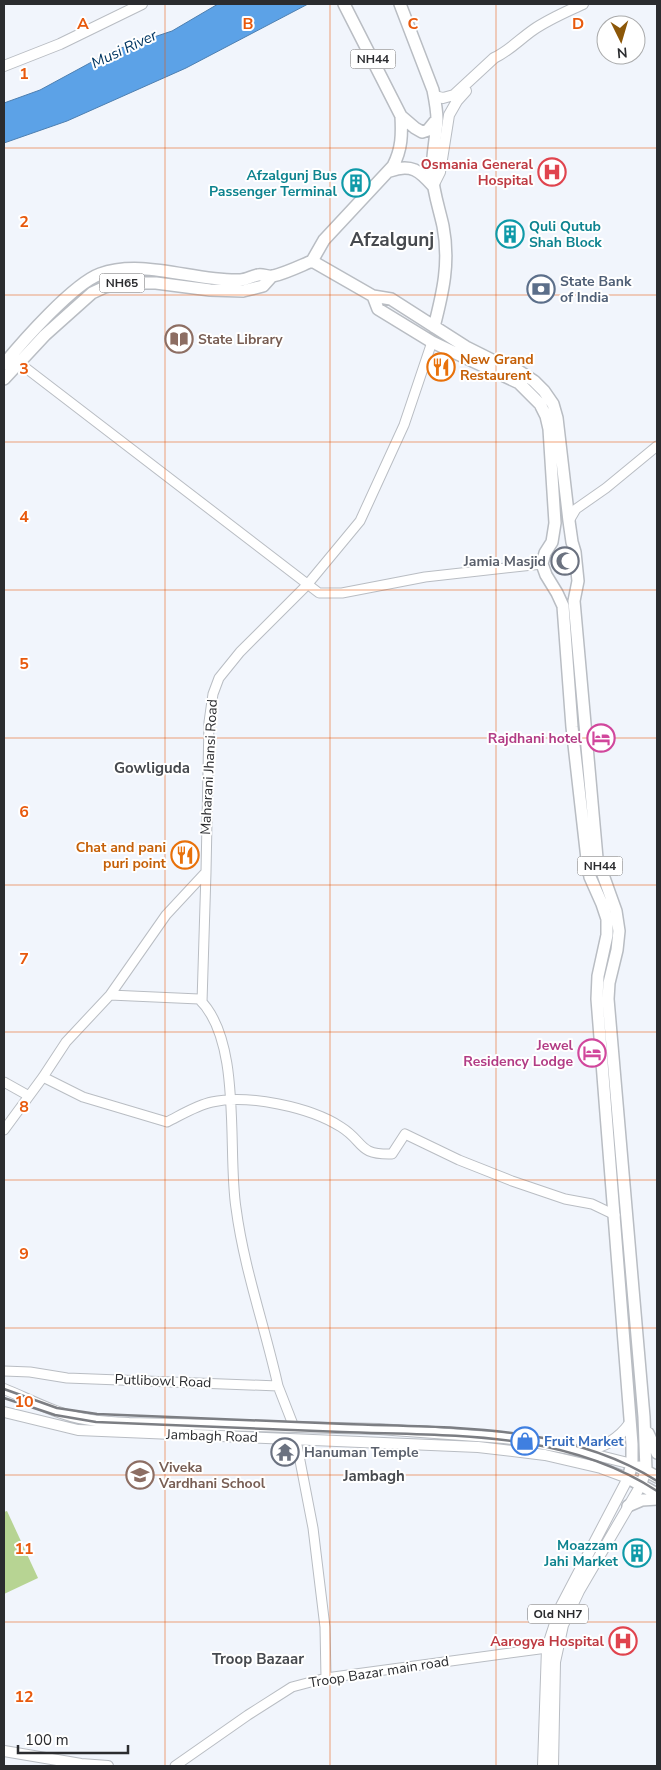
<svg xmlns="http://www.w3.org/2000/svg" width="661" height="1770" font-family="'Nunito Sans',sans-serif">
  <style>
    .green { fill: #b7d493 }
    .water { fill: #5ca2e7; stroke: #4d7fb0 }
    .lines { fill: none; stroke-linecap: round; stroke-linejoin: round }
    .tertiary-casing { stroke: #b9bdc3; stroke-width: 11 }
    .secondary-casing { stroke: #b9bdc3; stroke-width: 12 }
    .primary-casing { stroke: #b9bdc3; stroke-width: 12 }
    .trunk-casing { stroke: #b9bdc3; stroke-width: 14 }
    .tertiary { stroke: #fff; stroke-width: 9 }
    .secondary { stroke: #fff; stroke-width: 10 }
    .primary { stroke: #fff; stroke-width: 10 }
    .trunk { stroke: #fff; stroke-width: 11 }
    .rail { stroke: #7c7e83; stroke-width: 2.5 }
    .grid { fill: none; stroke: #e8590c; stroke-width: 1; stroke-opacity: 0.55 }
    .labels { text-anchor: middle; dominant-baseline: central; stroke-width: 4; stroke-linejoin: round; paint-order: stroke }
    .shield { fill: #fff; stroke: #6b6b6d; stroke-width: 1 }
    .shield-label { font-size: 12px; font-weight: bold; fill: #2b2c2f }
    .health-label { font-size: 14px; font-weight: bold; fill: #be3a42; stroke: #fff; text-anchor: end }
    .culture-label { font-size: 14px; font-weight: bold; fill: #0d838f; stroke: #fff; text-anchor: end }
    .service-label { font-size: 14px; font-weight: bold; fill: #4e5e75; stroke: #fff; text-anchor: start }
    .education-label { font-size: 14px; font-weight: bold; fill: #785e54; stroke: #fff; text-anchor: start }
    .food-label { font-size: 14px; font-weight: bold; fill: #c56008; stroke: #fff; text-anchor: start }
    .worship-label { font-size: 14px; font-weight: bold; fill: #5b616d; stroke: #fff; text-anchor: end }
    .hotel-label { font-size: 14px; font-weight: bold; fill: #b23c85; stroke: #fff; text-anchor: end }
    .street-label { font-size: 14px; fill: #2b2c2f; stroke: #fff }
    .shop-label { font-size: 14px; font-weight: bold; fill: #366cbe; stroke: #fff; text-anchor: start }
    .water-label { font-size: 15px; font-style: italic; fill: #003662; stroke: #fff }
    .neighbourhood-label { font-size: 15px; font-weight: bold; fill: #46494e; stroke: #fff }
    .district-label { font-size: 19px; font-weight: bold; fill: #46494e; stroke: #fff }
    .grid-label { font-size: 16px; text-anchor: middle; font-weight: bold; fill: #e8590c; stroke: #fff; stroke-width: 4; stroke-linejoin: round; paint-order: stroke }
  </style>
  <rect width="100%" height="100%" fill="#f1f5fc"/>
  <path class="green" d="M 7,1511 L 38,1578 L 4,1594 L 4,1512 Z"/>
  <path class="water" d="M 218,4 L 308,4 L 186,68 L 67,121 L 4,143 L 4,103 L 40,90 L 112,51 L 172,31 Z"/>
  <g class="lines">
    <g class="tertiary-casing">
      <path id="tertiary" d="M 18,362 L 319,593 L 342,593 L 425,577 L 542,564
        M 569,521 L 576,509 L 606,488 L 657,446
        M 110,995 L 199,999 C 243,1041 227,1151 236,1208 C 244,1269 265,1327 278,1386
        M 202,1002 L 206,872
        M 43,1077 L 83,1097 L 167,1122 C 181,1115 197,1105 212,1102 C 248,1094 310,1107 341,1127 C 365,1142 357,1155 392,1154 L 405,1134 L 459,1160 L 512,1181 L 565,1199 L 592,1204 L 615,1215
        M 4,1082 L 29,1096
        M 4,1130 L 43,1077 L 66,1042 L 110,995 L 166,915 L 206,872 L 209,722 L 213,694 L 219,678 L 240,652 L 307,585 L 360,521 L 404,425 L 432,342
        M 4,1371 L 30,1372 L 67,1378 L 278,1386 L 294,1427
        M 296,1440 L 313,1528 L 325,1627 L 326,1678
        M 175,1766 L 248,1715 L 292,1687 L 326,1678 L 547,1648 L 554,1649"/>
    </g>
    <g class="secondary-casing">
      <path id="secondary" d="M 4,66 L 60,44 L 142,4
        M 434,96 L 443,98 L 454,95 L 494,58 C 509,51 520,39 533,30 C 549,19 566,12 583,4
        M 433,186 L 440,172 L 449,115 L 457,101 L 466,91"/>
    </g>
    <g class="primary-casing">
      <path id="primary" d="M 4,1389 C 29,1399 58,1415 85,1419 C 99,1422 114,1422 129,1423 L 379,1429 L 504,1438 L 533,1442 L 576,1450 L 632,1464
        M 4,1412 L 78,1430 L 478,1447 L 545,1455 L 601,1468 L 628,1478 L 560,1608 L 547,1648 L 543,1766
        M 584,1451 C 604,1447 618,1440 630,1423
        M 4,1751 L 81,1764 L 108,1766
        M 553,1766 L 555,1662 L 563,1625 L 579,1591 L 641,1485 L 646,1470"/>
    </g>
    <g class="trunk-casing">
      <path id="trunk" d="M 344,4 L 401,116 L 415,128 L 422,132 L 428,130 L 437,119
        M 400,4 L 433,90 C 435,100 437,110 437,120 C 436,138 432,156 432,173 C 433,191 439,208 443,226 C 450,262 443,292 434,327
        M 390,171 C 411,163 420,171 433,186
        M 312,261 L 373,296 L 391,299 L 466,347 L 494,361 L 516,369 L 534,381 L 544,391 L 553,404 L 557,418 L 569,521 L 572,542 L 575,552 L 578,581 L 574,601 L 597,858 L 616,911 L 619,931 L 617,950 L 609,983 L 608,999 L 644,1417 L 646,1470
        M 312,261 L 324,240 L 393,166 C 402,149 402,134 401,116
        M 373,296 L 378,309 L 432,342 L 519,383 L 540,404 L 546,416 L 549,429 L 555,523 L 552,542 L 545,553 L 542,564 L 546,575 L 557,593 L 563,606 L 572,727 L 587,859 L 590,877 L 602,904 L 607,919 L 607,935 L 598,976 L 597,999 L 632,1444 L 632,1464 L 628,1478 L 657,1494
        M 4,364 C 23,341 73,284 100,274 C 143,258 196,282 240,280 C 246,280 252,276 258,275 C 263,274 268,277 273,276 C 286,273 300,266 312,261
        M 4,379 L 45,335 L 92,293 L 105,287 L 121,283 L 156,283 L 210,290 L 243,291 L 263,286 L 272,276
        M 648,1433 L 657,1453
        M 639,1467 L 657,1477
        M 628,1506 L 642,1500 L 657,1499"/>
    </g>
    <use href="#tertiary" class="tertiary"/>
    <use href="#secondary" class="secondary"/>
    <use href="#primary" class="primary"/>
    <use href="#trunk" class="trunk"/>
    <path class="rail" d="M 4,1389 L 57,1408 L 97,1414 C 180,1418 263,1421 346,1424 C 451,1428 565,1423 657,1481
      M 4,1398 L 55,1415 L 96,1422 C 178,1426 260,1429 342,1432 C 450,1436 563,1430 657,1491"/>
  </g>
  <path class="grid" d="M 165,4 L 165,1766M 330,4 L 330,1766M 496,4 L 496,1766M 4,148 L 657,148M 4,295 L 657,295M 4,442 L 657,442M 4,590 L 657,590M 4,738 L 657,738M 4,885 L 657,885M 4,1032 L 657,1032M 4,1180 L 657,1180M 4,1328 L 657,1328M 4,1475 L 657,1475M 4,1622 L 657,1622"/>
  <defs>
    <g id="hospital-ring" transform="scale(1.4375)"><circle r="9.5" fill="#fff" stroke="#e0444e" stroke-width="1.5"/><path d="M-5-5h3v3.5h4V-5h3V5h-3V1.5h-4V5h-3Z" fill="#e0444e"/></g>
    <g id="building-ring" transform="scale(1.4375)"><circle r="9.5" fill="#fff" stroke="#0f9aa8" stroke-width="1.5"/><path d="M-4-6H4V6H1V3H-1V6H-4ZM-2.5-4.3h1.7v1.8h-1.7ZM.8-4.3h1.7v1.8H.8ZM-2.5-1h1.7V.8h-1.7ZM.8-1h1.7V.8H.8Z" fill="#0f9aa8"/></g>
    <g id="bank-ring" transform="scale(1.4375)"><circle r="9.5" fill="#fff" stroke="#5c6f8a" stroke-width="1.5"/><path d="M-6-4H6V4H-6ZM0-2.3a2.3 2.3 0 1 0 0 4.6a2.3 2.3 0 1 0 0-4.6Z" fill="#5c6f8a"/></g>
    <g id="library-ring" transform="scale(1.4375)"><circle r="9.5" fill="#fff" stroke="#8d6e63" stroke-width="1.5"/><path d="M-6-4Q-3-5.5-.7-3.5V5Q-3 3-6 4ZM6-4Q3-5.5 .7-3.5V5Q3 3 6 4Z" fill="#8d6e63"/></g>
    <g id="restaurant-ring" transform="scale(1.4375)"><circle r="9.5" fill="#fff" stroke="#e8710a" stroke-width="1.5"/><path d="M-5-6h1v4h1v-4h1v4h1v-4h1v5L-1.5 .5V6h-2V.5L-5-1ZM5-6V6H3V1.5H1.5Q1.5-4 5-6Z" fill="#e8710a"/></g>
    <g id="mosque-ring" transform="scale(1.4375)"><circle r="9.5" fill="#fff" stroke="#6b7280" stroke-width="1.5"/><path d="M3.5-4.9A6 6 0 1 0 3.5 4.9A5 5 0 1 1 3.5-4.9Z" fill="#6b7280"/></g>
    <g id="hotel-ring" transform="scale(1.4375)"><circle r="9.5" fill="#fff" stroke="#d1479c" stroke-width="1.5"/><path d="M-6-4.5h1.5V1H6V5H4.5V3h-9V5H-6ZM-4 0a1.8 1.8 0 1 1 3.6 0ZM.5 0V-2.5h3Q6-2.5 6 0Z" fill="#d1479c"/></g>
    <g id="shop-ring" transform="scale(1.4375)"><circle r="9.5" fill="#fff" stroke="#3f7fe0" stroke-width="1.5"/><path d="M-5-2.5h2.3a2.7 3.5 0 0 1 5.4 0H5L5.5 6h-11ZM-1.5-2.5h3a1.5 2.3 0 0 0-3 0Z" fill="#3f7fe0"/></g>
    <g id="temple-ring" transform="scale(1.4375)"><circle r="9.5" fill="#fff" stroke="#6b7280" stroke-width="1.5"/><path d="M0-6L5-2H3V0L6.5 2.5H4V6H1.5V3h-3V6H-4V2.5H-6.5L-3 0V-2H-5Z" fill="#6b7280"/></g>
    <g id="school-ring" transform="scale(1.4375)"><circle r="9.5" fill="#fff" stroke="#8d6e63" stroke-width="1.5"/><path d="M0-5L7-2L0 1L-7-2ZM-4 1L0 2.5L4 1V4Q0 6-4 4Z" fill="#8d6e63"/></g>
  </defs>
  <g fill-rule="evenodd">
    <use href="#hospital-ring" x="552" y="172"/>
    <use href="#building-ring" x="356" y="183"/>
    <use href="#building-ring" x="510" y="234"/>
    <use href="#bank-ring" x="541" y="289"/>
    <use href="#library-ring" x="179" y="339"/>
    <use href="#restaurant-ring" x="441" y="367"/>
    <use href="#mosque-ring" x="565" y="561"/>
    <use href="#hotel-ring" x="601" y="738"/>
    <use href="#restaurant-ring" x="185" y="855"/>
    <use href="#hotel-ring" x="592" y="1053"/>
    <use href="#shop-ring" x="525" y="1441"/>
    <use href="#temple-ring" x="285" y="1452"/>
    <use href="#school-ring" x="140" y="1475"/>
    <use href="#building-ring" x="637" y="1553"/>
    <use href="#hospital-ring" x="623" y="1641"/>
  </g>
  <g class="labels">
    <g class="shield">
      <rect x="350.5" y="49.5" width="45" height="19" rx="4"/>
      <rect x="99.5" y="273.5" width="45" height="19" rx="4"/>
      <rect x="577.5" y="856.5" width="45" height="19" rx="4"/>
      <rect x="528" y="1604.5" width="60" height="19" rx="4"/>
    </g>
    <g class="shield-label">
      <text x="373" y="59">NH44</text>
      <text x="122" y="283">NH65</text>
      <text x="600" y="866">NH44</text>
      <text x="558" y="1614">Old NH7</text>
    </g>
    <g class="health-label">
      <text x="533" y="164">Osmania General<tspan x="533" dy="16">Hospital</tspan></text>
      <text x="604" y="1641">Aarogya Hospital</text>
    </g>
    <g class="culture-label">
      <text x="337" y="175">Afzalgunj Bus<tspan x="337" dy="16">Passenger Terminal</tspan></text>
      <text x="529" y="226" text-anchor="start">Quli Qutub<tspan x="529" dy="16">Shah Block</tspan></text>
      <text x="618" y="1545">Moazzam<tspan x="618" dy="16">Jahi Market</tspan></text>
    </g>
    <g class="service-label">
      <text x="560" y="281">State Bank<tspan x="560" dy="16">of India</tspan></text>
    </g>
    <g class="education-label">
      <text x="198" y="339">State Library</text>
      <text x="159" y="1467">Viveka<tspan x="159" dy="16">Vardhani School</tspan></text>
    </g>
    <g class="food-label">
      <text x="460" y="359">New Grand<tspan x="460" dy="16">Restaurent</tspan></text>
      <text x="166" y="847" text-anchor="end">Chat and pani<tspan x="166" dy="16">puri point</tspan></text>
    </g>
    <g class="worship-label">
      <text x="546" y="561">Jamia Masjid</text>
      <text x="304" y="1452" text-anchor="start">Hanuman Temple</text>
    </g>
    <g class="hotel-label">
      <text x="582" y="738">Rajdhani hotel</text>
      <text x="573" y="1045">Jewel<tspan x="573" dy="16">Residency Lodge</tspan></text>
    </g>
    <g class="street-label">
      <text transform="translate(209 767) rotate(-87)">Maharani Jhansi Road</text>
      <text transform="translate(163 1381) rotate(2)">Putlibowl Road</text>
      <text transform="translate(212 1436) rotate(2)">Jambagh Road</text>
      <text transform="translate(379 1672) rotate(-9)">Troop Bazar main road</text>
    </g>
    <g class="shop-label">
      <text x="544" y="1441">Fruit Market</text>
    </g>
    <g class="water-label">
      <text transform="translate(124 49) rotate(-25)">Musi River</text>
    </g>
    <g class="neighbourhood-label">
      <text x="152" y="768">Gowliguda</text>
      <text x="374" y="1476">Jambagh</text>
      <text x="258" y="1659">Troop Bazaar</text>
    </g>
    <g class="district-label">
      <text x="392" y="240">Afzalgunj</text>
    </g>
  </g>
  <g class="grid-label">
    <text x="83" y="29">A</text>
    <text x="248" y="29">B</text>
    <text x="413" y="29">C</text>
    <text x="578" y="29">D</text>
    <text x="24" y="79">1</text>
    <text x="24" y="227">2</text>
    <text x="24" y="374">3</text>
    <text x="24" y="522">4</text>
    <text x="24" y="669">5</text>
    <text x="24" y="817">6</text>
    <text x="24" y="964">7</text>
    <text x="24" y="1112">8</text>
    <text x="24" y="1259">9</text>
    <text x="24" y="1407">10</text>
    <text x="24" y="1554">11</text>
    <text x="24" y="1702">12</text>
  </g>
  <rect width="661" height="1770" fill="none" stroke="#2b2c2f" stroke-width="10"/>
  <g transform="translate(621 40) rotate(175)"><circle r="24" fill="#ffffff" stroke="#aaabac"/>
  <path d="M0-4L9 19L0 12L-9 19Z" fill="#8c5708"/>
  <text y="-8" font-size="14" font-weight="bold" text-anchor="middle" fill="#2b2c2f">N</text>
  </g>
  <path d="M18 1745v8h110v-8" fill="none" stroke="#2b2c2f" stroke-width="2.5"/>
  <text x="25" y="1745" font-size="15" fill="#2b2c2f" stroke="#ffffff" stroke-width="4" paint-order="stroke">100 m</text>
</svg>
